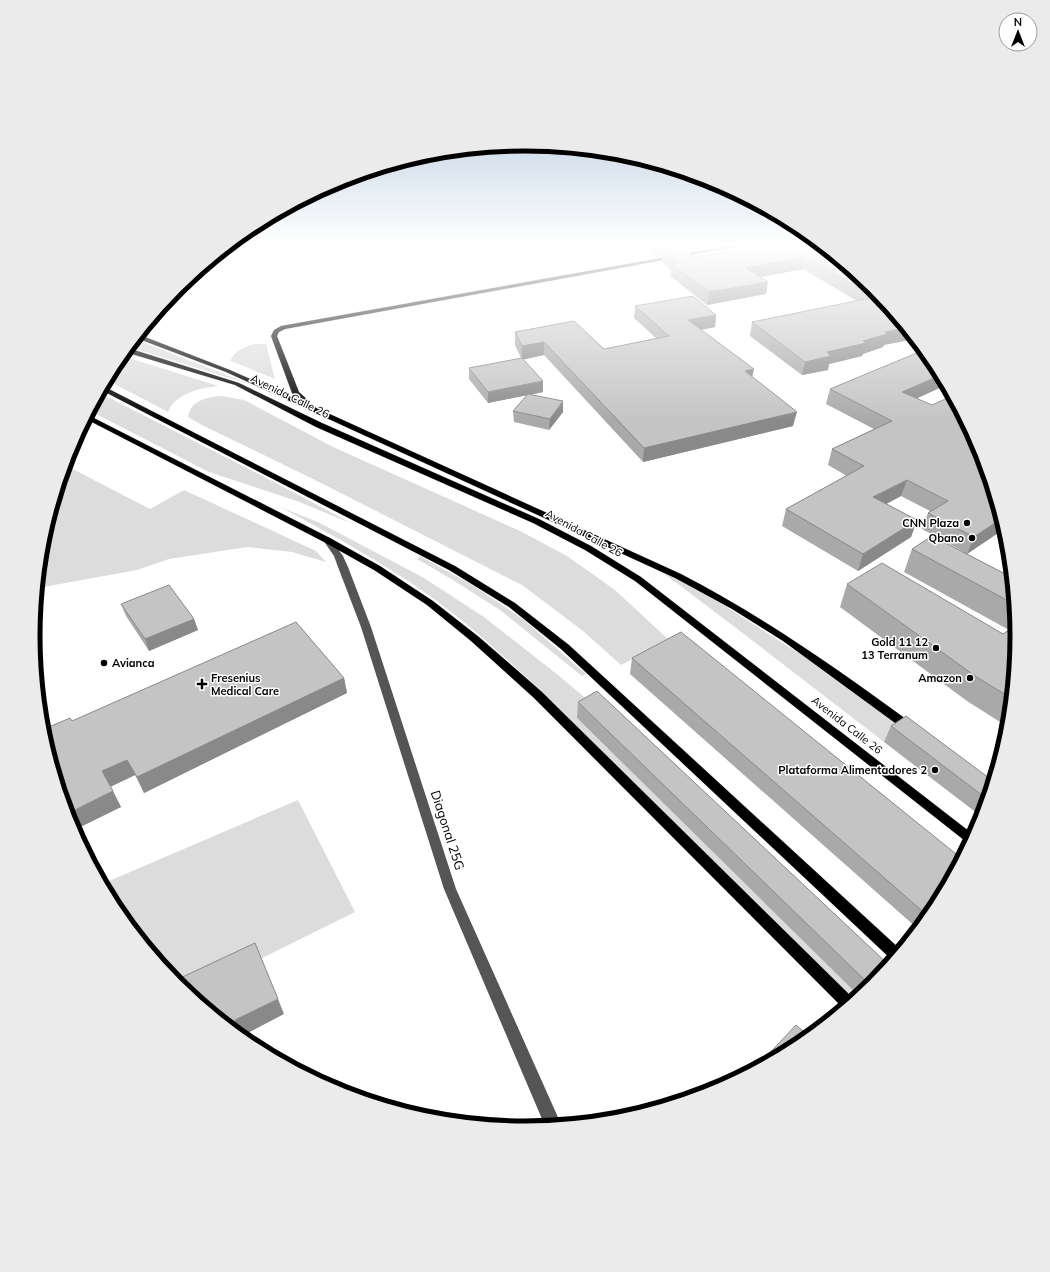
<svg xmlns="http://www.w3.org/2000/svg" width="1050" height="1272" font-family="Mulish,sans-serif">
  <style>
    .green { fill: #dcdcdc }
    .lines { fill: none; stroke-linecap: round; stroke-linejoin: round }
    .major-casing { stroke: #dbdbdb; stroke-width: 1 }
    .minor { fill: #555; fill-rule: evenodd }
    .major { fill: #000; fill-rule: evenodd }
    .wall { fill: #a9a9a9 }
    .shaded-wall { fill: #898989 }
    .building { fill: #c4c4c4; stroke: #898989 }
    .poi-dot { fill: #000; stroke: #fff; stroke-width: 1.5 }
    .labels { text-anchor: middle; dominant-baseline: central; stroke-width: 3; stroke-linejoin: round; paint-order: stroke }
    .street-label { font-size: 11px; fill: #000; stroke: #fff }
    .poi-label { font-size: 11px; font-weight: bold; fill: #000; stroke: #fff; text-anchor: end }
    .near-street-label { font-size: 13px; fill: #000; stroke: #fff }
    .rim { fill: none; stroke: #000; stroke-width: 5 }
  </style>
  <rect width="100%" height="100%" fill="#fff"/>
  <path class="green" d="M 135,339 L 252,385 L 129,347 Z
    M 254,344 L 266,344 L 275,379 L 231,361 L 231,359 C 236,350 245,347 254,344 Z
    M 122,356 L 219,386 C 201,388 175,393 168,412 L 107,380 L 116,362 Z
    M 100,393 L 278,484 L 353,524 L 297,501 L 209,472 L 90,411 Z
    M 222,396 L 244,400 L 333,447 L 520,531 L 567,556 L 615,590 L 669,640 L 621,665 L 583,631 L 522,585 L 319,482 L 202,425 L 188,417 C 191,400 207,397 222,396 Z
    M 65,465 L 150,509 L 184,490 L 316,551 L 326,562 L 292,552 L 248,547 L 169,559 L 137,570 L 38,588 L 43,540 Z
    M 280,507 L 318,522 L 424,578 L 484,617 L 558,675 L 596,707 L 577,718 L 859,996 L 853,1000 L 557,706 C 510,662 463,617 408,581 C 367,554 323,530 280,507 Z
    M 420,556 L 474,586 L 524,620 L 586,674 L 582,676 L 500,610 L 453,580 L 417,559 Z
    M 658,569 L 725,606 L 803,656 L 906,731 L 899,732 L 884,742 L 740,631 Z
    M 298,800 L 355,912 L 189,994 L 177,984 L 116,909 L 102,884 Z"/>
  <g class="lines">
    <g class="major-casing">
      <path id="major" d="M 739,244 L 752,244 L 285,329 L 279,332 L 277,336 L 299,392 L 310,402 L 310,405 L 681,574 C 764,617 839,670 914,725 L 916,728 L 914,731 L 910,732 L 906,731 L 783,641 L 732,609 L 675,578 L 226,372 L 136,338 L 140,335 L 230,370 L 300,401 L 292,393 L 271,336 L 274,330 L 281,326 Z
        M 128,348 L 239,383 L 322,423 L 539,519 L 591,546 L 641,577 L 974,835 L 969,844 L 635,581 L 585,550 L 533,523 L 316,427 L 235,385 L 125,352 Z
        M 103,386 L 455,566 L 515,603 L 569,645 L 901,950 L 892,960 L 561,649 L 509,607 L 449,570 L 101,390 Z
        M 88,415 L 330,538 L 380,566 L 433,601 L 479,637 L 542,692 L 854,999 L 843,1008 L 534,698 L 471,641 L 427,605 L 374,570 L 324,542 L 86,419 Z"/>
    </g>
    <path class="minor" d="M 327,537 L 330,538 L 343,556 L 348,567 L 371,627 L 456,889 L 561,1124 L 545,1126 L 444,889 L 361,627 L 338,567 L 334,556 L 323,540 Z"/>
    <use href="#major" class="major"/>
  </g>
  <path class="wall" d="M 643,244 L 660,244 L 668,249 L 695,257 L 819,244 L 873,288 L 884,345 L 883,347 L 863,354 L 862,356 L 829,364 L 828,370 L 802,375 L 750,336 L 752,322 L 857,301 L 803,269 L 760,277 L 768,282 L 766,294 L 707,305 L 670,276 L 671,270 L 662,262 L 662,256 L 657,257 Z
    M 635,306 L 716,315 L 715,327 L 702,330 L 752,377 L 793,426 L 643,462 L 544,355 L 523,359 L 543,381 L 543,392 L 530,395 L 563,412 L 549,430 L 514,422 L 513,411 L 527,395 L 488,403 L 469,379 L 469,368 L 521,358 L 515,345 L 515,332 L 604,349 L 656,338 L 634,318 Z
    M 934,363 L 946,385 L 917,398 L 980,448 L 1004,529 L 967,554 L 1011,577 L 1017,636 L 1008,727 L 967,701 L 840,607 L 847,584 L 1003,634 L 1009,630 L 904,572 L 912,549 L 964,552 L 922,529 L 928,513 L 930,511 L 901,496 L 886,504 L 917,520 L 911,537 L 858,571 L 782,526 L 786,509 L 847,476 L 828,465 L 832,449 L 874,429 L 826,404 L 830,389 Z
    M 121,604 L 194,619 L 198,630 L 149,651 L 126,616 Z
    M 632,658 L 934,910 L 918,929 L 630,674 Z
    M 344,678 L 347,693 L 144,793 L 135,775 L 110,787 L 121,807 L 74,830 L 70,824 L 72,721 Z
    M 578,702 L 873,984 L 859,996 L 577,718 Z
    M 891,726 L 993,781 L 982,817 L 884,742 Z
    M 798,1045 L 763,1064 L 765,1058 Z"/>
  <path class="shaded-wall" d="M 663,253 L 662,256 L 657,257 L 657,254 Z
    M 805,257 L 803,269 L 744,280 L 746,268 Z
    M 768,282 L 766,294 L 707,305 L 709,292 Z
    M 716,315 L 715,327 L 687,332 L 688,320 Z
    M 906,328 L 915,339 L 884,345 L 883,347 L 863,354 L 862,356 L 829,364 L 828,370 L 802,375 L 805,362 L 827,352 L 863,341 L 885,332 Z
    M 544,342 L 544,355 L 522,360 L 522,346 Z
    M 754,369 L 751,382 L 745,371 Z
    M 941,375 L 946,385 L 898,407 L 902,392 Z
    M 543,381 L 543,392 L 488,403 L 488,392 Z
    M 563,401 L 563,412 L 549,430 L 550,419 Z
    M 797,412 L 793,426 L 643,462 L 644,448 Z
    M 907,480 L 901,496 L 868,514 L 873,497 Z
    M 1001,519 L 1004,529 L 967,554 L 974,537 Z
    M 917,520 L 911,537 L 858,571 L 863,554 Z
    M 194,619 L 198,630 L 149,651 L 145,639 Z
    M 344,678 L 347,693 L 144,793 L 137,777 Z
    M 127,760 L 135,775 L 110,787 L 102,771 Z
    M 113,791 L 121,807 L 74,830 L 70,824 L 67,814 Z
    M 278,999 L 284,1014 L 242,1036 L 243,1038 L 240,1036 L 235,1020 Z"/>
  <path class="building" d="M 646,244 L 660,244 L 668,249 L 663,250 L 663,253 L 657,254 Z
    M 768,244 L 819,244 L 873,288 L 906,328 L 885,332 L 887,334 L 863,341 L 866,343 L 827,352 L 831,356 L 805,362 L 752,322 L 875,297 L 805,257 L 746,268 L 768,282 L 709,292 L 671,264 L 678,263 L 663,250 L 679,247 L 695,257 Z
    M 693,296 L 716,315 L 688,320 L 754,369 L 745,371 L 797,412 L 644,448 L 544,342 L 522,346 L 515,332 L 574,321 L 604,349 L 669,336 L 635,306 Z
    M 919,352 L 930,357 L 934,363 L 941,375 L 902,392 L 932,405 L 952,396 L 980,448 L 1001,519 L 974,537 L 928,513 L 948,501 L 907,480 L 873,497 L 917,520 L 863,554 L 786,509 L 864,466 L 832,449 L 892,421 L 830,389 Z
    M 522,358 L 543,381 L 488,392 L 469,368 Z
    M 528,394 L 563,401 L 550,419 L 513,411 Z
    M 932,536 L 1011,577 L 1014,604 L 912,549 Z
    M 882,563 L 1003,634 L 1016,625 L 1017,636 L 1011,698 L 978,678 L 847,584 Z
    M 169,585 L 194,619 L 145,639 L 121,604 Z
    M 296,622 L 344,678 L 137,777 L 127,760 L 102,771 L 113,791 L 67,814 L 42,730 L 70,718 L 72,721 Z
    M 681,632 L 961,858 L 934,910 L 928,916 L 632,658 Z
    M 597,691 L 889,965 L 873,984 L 871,986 L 578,702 Z
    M 906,716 L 993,781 L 987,799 L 891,726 Z
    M 255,943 L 278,999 L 235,1020 L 240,1036 L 177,984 L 174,981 Z
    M 796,1025 L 809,1036 L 798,1045 L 768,1061 L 765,1058 Z"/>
  <linearGradient id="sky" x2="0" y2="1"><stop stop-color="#8cadcc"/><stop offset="0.58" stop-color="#fff"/><stop offset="1" stop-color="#fff" stop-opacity="0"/></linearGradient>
  <rect width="1050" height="422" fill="url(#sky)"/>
  <g class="poi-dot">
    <circle cx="967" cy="523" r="4"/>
    <circle cx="972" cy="538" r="4"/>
    <circle cx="936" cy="648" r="4"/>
    <circle cx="104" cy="663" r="4"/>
    <circle cx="970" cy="678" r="4"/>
    <path d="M200 678h4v4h4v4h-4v4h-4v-4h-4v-4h4z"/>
    <circle cx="935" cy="770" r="4"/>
  </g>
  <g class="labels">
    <g class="street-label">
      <text transform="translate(290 396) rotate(26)">Avenida Calle 26</text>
      <text transform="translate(584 533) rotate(29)">Avenida Calle 26</text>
      <text transform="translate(847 725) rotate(38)">Avenida Calle 26</text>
    </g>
    <g class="poi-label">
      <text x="959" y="523">CNN Plaza</text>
      <text x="964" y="538">Qbano</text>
      <text x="928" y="642">Gold 11 12<tspan x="928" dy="13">13 Terranum</tspan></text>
      <text x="112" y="663" text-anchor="start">Avianca</text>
      <text x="211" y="678" text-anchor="start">Fresenius<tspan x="211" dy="13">Medical Care</tspan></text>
      <text x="962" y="678">Amazon</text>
      <text x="927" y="770">Plataforma Alimentadores 2</text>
    </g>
    <g class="near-street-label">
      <text transform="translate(448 830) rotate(72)">Diagonal 25G</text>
    </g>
  </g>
  <path d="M0 0H1050V1272H0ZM40 636a485 485 0 1 1 970 0a485 485 0 1 1-970 0Z" fill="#ebebeb" fill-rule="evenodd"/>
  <path class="rim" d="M40 636a485 485 0 1 1 970 0a485 485 0 1 1-970 0Z"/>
  <g transform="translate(1018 32)"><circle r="19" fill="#ffffff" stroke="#999999"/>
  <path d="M0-3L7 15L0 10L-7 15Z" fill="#000000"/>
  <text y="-6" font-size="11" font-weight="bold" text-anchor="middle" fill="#000000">N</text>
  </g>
</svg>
